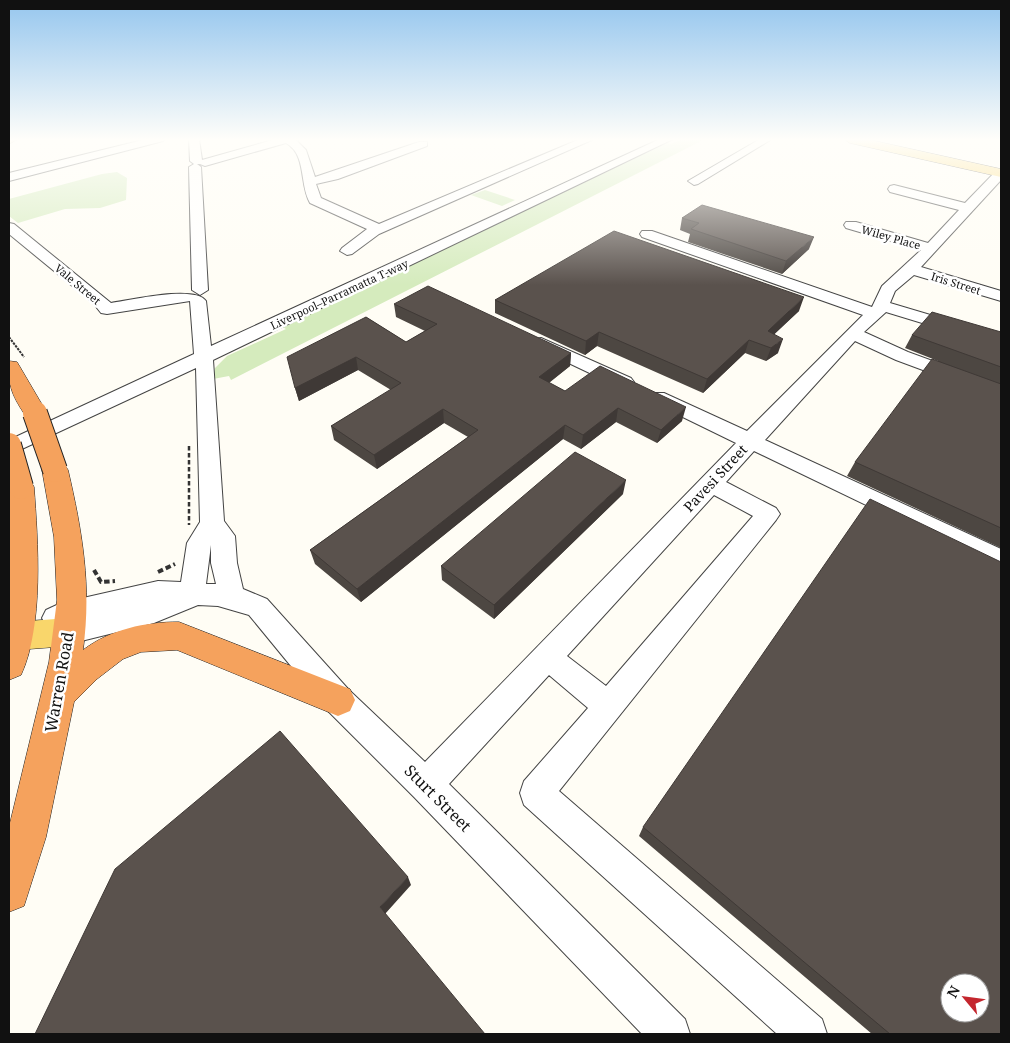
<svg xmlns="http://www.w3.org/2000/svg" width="1010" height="1043" font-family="'Noto Serif',serif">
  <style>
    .green { fill: #d5ebbd }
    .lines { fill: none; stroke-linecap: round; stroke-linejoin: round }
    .minor-casing { stroke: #444; stroke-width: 2 }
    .major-casing { stroke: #222; stroke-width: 1 }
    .highway-casing { stroke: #222; stroke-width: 1 }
    .path-far2 { stroke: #333; stroke-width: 2; stroke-dasharray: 2.5 1; stroke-linecap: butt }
    .path-far1 { stroke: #333; stroke-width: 2.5; stroke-dasharray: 4.5 2.5; stroke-linecap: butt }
    .path { stroke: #333; stroke-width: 4; stroke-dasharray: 5.5 3; stroke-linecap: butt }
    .minor { fill: #fff; fill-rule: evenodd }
    .major { fill: #f9d66b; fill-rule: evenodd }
    .highway { fill: #f5a25d; fill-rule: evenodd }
    .highway-bridge-casing { stroke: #222; stroke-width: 26; stroke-linecap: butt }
    .highway-bridge { stroke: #f5a25d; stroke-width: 24 }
    .wall { fill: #4d4742 }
    .shaded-wall { fill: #3f3936 }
    .building { fill: #5a524d; stroke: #3f3936; fill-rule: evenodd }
    .labels { text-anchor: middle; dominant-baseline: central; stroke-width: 5; stroke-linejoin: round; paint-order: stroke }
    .far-street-label { font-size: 11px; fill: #111; stroke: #fff }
    .street-label { font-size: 14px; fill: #111; stroke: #fff }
    .near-street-label { font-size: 16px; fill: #111; stroke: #fff }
  </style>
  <rect width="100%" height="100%" fill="#fffdf5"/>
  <path class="green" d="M 683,139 L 705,139 L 231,380 L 229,376 L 213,379 L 215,368 L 227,356 L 286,329 L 281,326 L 667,143 L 671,144 Z
    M 117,172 L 127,178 L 126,200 L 100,208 L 65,209 L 18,223 L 9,216 L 9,199 L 102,174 Z
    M 485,190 L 515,200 L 502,206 L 471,195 Z"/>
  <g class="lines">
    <g class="minor-casing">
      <path id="minor" d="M 147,139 L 164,139 L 163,141 L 9,181 L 9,173 Z
        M 189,139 L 199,139 L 202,160 L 276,139 L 295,139 L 306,150 L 315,177 L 419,142 L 427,142 L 427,146 L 338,179 L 316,184 L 321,198 L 379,224 L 580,139 L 594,139 L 379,234 L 352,254 L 347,255 L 340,251 L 342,248 L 367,229 L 310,203 C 299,184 307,155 286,143 L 205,166 L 200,164 L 197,164 L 201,167 L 208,290 L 200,295 L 192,290 L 189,167 L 194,164 L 190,161 Z
        M 660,139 L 673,139 L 213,360 L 224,521 L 235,536 L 237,563 L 243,589 L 267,599 L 349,690 L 425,762 L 736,443 L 650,401 L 647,397 L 650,393 L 664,393 L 747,431 L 863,315 L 642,237 L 640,234 L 642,231 L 652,231 L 872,307 L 882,286 L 921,250 L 846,228 L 844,225 L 846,222 L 856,222 L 928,243 L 959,210 L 890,192 L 888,189 L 890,186 L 894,185 L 965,203 L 997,170 L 1001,169 L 1001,180 L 921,267 L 1001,291 L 1001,301 L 914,275 L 895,291 L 890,303 L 1001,336 L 1001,347 L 886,312 L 864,332 L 908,352 L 1001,386 L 1001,399 L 896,360 L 855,341 L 765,440 L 1001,549 L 1001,570 L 754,451 L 726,482 L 776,508 L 780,514 L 776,520 L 559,791 L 822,1019 L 827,1034 L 777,1034 L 524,805 L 520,793 L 524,781 L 588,708 L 549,675 L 449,784 L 685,1019 L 690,1034 L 642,1034 L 414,797 L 327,710 L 249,615 L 218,606 L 198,605 L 154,623 L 69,644 L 59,640 L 55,632 L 57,629 L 46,626 L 42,618 L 46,610 L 61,603 L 158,581 L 181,582 L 187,543 L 200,522 L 196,368 L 9,455 L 9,440 L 194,354 L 190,301 L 107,314 L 101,313 L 93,303 L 9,234 L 9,223 L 14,224 L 111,303 C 131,300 195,285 206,301 L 211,346 ZM 714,495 L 753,516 L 606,686 L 567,656 ZM 211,545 L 211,563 L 216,584 L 206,584 Z
        M 760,139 L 772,139 L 698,184 L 694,185 L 688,181 Z
        M 541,338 L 631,378 L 634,382 L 631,386 L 617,386 L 535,347 L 532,343 L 535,339 Z"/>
    </g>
    <g class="major-casing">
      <path id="major" d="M 9,139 L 18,139 L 9,144 Z
        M 844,139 L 866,139 L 1001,169 L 1001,177 L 850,143 Z
        M 69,618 L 80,622 L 85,632 L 80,642 L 69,646 L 16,650 L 9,647 L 9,625 L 16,622 Z"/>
    </g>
    <g class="highway-casing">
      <path id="highway" d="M 9,361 L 17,362 L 20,367 L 47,413 L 43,418 L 35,420 L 27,418 C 13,397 7,386 9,361 Z
        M 55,461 L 64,464 L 68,470 C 82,530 92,588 83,650 C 111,629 145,622 179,622 L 350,689 L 355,700 L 350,711 L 338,716 L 177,650 L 141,652 L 123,659 L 97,679 L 74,702 L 46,837 L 24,906 L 9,912 L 9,827 L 49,662 L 57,600 L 54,537 L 42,470 L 46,464 Z
        M 21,478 L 30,480 L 34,487 C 38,541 44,626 21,675 L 9,680 L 9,486 L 12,480 Z"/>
    </g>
    <path class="path-far2" d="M 9,337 L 24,357"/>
    <path class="path-far1" d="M 189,446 L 189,525"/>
    <path class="path" d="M 94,570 L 101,582 L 115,581
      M 158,572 L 175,564"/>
    <use href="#minor" class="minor"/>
    <use href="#major" class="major"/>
    <use href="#highway" class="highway"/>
    <g class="highway-bridge-casing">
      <path id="highway-bridge" d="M 35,413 L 55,470
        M 9,445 L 21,487"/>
    </g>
    <use href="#highway-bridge" class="highway-bridge"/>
  </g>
  <path class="wall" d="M 682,218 L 809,249 L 782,274 L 688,242 L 690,234 L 680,230 Z
    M 495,300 L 799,311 L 774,334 L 778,353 L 766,361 L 745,353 L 703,393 L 597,346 L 585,355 L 495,313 Z
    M 394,304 L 571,353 L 570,366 L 549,383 L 565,391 L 682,421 L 657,443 L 616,422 L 581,449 L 563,439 L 361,602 L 315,564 L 310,550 L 468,437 L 444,423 L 377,469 L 334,440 L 331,426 L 391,390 L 358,370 L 299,401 L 295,388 L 366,317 L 406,342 L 425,331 L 396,317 Z
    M 1001,332 L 1001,548 L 847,476 L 855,462 L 938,361 L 905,348 L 912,335 Z
    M 623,494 L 494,619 L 442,580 L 441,566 Z
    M 643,827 L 1001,1034 L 872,1034 L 639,836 Z"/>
  <path class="shaded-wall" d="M 814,237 L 809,249 L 782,274 L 786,261 Z
    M 804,297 L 799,311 L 763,345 L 768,331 Z
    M 599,332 L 597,346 L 585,355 L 586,341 Z
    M 783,339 L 778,353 L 766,361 L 771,348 Z
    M 749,340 L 745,353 L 703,393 L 707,379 Z
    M 571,353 L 570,366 L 538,391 L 539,377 Z
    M 356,357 L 358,370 L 299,401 L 295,388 Z
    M 686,407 L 682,421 L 657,443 L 661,430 Z
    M 618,408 L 616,422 L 581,449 L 583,435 Z
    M 443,409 L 444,423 L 377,469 L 374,455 Z
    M 565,425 L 563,439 L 361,602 L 357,589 Z
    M 626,480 L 623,494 L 494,619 L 494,605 Z
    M 408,877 L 411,885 L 385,914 L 380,907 Z"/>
  <path class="building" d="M 702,205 L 814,237 L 786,261 L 691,229 L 699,223 L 682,218 Z
    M 614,231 L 804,297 L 768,331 L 783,339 L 771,348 L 749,340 L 707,379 L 599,332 L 586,341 L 495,300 Z
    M 428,286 L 571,353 L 539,377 L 565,391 L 600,366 L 686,407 L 661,430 L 618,408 L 583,435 L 565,425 L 357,589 L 310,550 L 478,430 L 443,409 L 374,455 L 331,426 L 401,383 L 356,357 L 295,388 L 287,357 L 366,317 L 406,342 L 437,324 L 394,304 Z
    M 932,312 L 1001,332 L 1001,367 L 912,335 Z
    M 932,359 L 1001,384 L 1001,528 L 855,462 Z
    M 575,452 L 626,480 L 494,605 L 441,566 Z
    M 870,499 L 1001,562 L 1001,1034 L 890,1034 L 643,827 ZM 950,983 L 980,983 L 980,1013 L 950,1013 Z
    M 280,731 L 408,877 L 380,907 L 485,1034 L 35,1034 L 115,869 Z"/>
  <linearGradient id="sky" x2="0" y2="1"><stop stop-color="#95c6ee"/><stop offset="0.49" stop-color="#fffefa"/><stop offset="1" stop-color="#fffefa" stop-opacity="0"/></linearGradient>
  <rect width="1010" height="285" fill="url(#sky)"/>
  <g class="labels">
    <g class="far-street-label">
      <text transform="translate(891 237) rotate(16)">Wiley Place</text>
      <text transform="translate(956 283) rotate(17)">Iris Street</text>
      <text transform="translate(78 284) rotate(40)">Vale Street</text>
      <text transform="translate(339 294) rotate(-25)">Liverpool–Parramatta T-way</text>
    </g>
    <g class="street-label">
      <text transform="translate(715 478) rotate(-47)">Pavesi Street</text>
    </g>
    <g class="near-street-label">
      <text transform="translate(59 682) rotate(-80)">Warren Road</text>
      <text transform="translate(438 798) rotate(45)">Sturt Street</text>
    </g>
  </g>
  <rect width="1010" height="1043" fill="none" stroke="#111111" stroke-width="20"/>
  <g transform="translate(965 998) rotate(299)"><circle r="24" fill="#ffffff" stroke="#a0a0a0"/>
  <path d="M0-4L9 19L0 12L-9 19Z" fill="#c4262e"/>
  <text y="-8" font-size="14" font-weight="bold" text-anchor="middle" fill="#111111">N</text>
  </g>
</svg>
